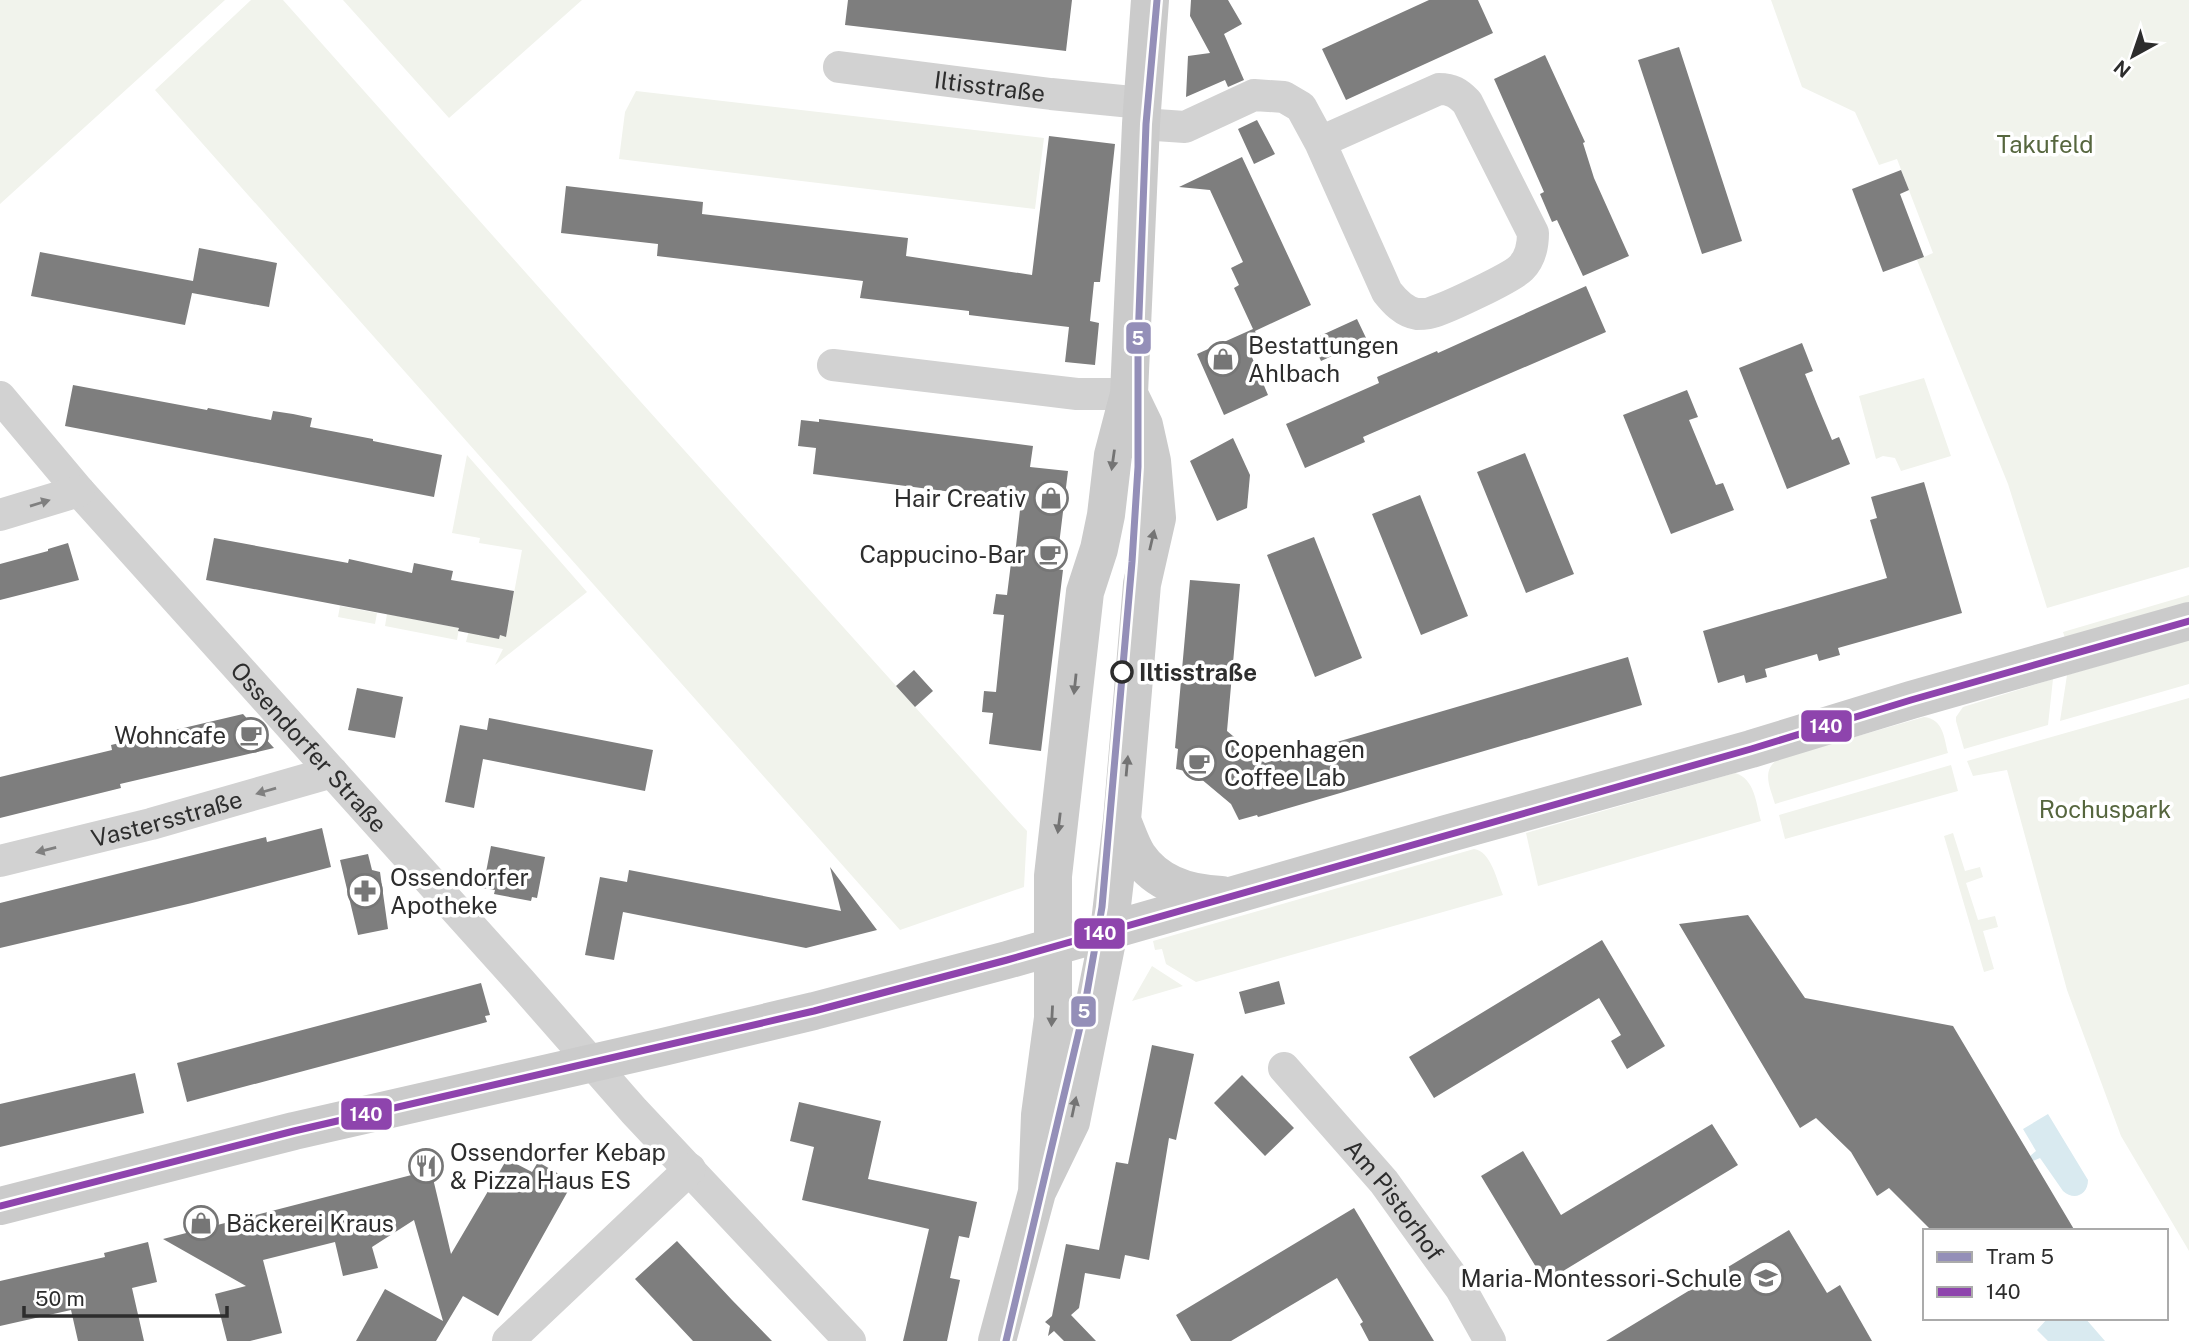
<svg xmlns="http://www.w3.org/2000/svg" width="2189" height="1341" font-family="'Public Sans',sans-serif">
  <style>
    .green { fill: #f1f3ec }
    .water { fill: #d9eaf0 }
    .building { fill: #7e7e7e }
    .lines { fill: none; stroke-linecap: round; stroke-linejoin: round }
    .street { stroke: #d2d2d2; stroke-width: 32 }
    .secondary { stroke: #cbcbcb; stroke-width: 38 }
    .bus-1-casing { stroke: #fff; stroke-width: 12 }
    .bus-1 { stroke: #8e44ad; stroke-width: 7 }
    .tram-1-casing { stroke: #fff; stroke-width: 12 }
    .tram-1 { stroke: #948fb8; stroke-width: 7 }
    .oneway { fill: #747474 }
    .oneway2 { fill: #808080 }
    .stop-dot { fill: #fff; stroke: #2d2d2d; stroke-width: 3.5 }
    .labels { text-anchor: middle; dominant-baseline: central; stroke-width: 7; stroke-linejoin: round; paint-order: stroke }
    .street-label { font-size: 24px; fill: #2d2d2d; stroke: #fff }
    .park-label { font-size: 24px; fill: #56663e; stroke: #fff }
    .poi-label { font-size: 24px; fill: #2d2d2d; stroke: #fff; text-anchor: start }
    .stop-label { font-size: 24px; font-weight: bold; fill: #2d2d2d; stroke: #fff; text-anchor: start }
    .line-badge { stroke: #fff; stroke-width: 2.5 }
    .badge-label { font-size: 19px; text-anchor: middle; font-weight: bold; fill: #fff }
  </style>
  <rect width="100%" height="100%" fill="#fff"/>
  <path class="green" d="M 0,0 L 225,0 L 0,204 Z
    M 251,0 L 283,0 L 640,401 L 1014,817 L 1027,831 L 1024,887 L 900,930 L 155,90 Z
    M 343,0 L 582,0 L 449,118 Z
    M 1771,0 L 2189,0 L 2189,567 L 2047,608 L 2008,484 L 1917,260 L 1933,253 L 1897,159 L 1879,165 L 1855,112 L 1802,87 Z
    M 636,91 L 1044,138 L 1035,209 L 619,159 L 625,112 Z
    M 1924,378 L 1951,456 L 1901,471 L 1895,458 L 1883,456 L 1876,459 L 1859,396 Z
    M 467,455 L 587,592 L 495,665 L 503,649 L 466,642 L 469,630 L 506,636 L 522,550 L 479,543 L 480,538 L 452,533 Z
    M 2189,595 L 2189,602 L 2065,638 L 2063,632 Z
    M 340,606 L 377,613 L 375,624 L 338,617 Z
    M 387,614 L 459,628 L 457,640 L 385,626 Z
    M 2189,640 L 2189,684 L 2060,721 L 2067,675 Z
    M 2053,679 L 2048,725 L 1964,749 L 1956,721 L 1956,717 L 1963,707 Z
    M 2189,698 L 2189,1251 L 2121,1136 L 2067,990 L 2007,770 L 1973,776 L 1967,761 Z
    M 1924,717 C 1943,719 1944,737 1948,753 L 1775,804 C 1770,787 1761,771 1778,759 Z
    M 1951,765 L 1958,791 L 1785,839 L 1779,815 Z
    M 1735,773 C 1755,779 1756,803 1761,821 L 1538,886 L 1526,833 Z
    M 1953,833 L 1965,871 L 1980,867 L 1983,877 L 1966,883 L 1978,920 L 1995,916 L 1998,927 L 1983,931 L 1994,969 L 1984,972 L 1944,836 Z
    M 1474,849 C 1491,851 1497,881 1503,895 L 1196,982 L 1166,964 L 1162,949 L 1155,950 L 1153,941 Z
    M 1152,966 L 1183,986 L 1132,1001 Z"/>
  <path class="water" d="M 2048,1114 L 2088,1180 C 2088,1195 2074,1201 2063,1191 L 2040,1158 L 2033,1161 L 2030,1156 L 2036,1151 L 2023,1129 Z
    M 2048,1318 L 2085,1318 L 2105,1341 L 2048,1341 L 2037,1330 Z"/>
  <path class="building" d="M 848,0 L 1072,0 L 1066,51 L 845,25 Z
    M 1191,0 L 1228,0 L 1242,24 L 1224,34 L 1244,80 L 1228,87 L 1225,80 L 1186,97 L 1188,56 L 1210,53 L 1190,16 Z
    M 1429,0 L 1478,0 L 1493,33 L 1346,100 L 1322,49 Z
    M 1679,47 L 1742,241 L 1702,254 L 1638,60 Z
    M 1545,55 L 1585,142 L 1583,143 L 1594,178 L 1629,256 L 1583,276 L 1557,220 L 1552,222 L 1540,194 L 1544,192 L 1494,79 Z
    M 1257,120 L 1275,154 L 1254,164 L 1238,129 Z
    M 1049,136 L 1115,144 L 1100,282 L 1094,282 L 1090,321 L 1099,323 L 1095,365 L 1065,362 L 1069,327 L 969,315 L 969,311 L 860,298 L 863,281 L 657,256 L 658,244 L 561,233 L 566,186 L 703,202 L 702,214 L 908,238 L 906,256 L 1032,275 Z
    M 1242,157 L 1311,305 L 1255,331 L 1263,349 L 1251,355 L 1268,395 L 1224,415 L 1197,354 L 1253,329 L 1234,288 L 1239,285 L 1231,268 L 1243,262 L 1210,190 L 1179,187 Z
    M 1901,170 L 1909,190 L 1900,194 L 1924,257 L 1883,272 L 1852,189 Z
    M 199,248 L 277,263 L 269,307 L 192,293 L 185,325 L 31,296 L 40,252 L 193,281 Z
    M 1586,286 L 1606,332 L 1363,437 L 1365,442 L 1305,468 L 1286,424 L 1379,383 L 1377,377 L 1437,351 L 1438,353 Z
    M 1357,319 L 1367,340 L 1321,361 L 1311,340 Z
    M 1802,343 L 1813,371 L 1805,374 L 1817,404 L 1832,440 L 1839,437 L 1850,464 L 1787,489 L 1739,368 Z
    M 73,385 L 207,410 L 208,408 L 271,420 L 273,411 L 293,414 L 312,418 L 310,427 L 373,439 L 373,441 L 442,455 L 434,497 L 65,426 Z
    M 1687,390 L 1698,417 L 1689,420 L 1716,485 L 1723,483 L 1734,510 L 1671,534 L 1623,415 Z
    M 819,419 L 1033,446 L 1030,467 L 1068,471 L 1056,569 L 1063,570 L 1041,751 L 989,744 L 993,713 L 982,712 L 984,691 L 996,692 L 1004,615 L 993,614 L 996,594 L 1007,595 L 1011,563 L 1014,564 L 1021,501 L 813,474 L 816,448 L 798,446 L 801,420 L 819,422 Z
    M 1233,438 L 1250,475 L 1247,508 L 1217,521 L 1190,461 Z
    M 1525,453 L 1574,574 L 1526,593 L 1477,472 Z
    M 1924,482 L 1962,613 L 1838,648 L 1840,655 L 1819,661 L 1817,654 L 1765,669 L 1767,677 L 1746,683 L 1744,675 L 1718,683 L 1703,631 L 1887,578 L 1870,520 L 1877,518 L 1871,497 Z
    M 1420,495 L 1468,616 L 1421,635 L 1372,514 Z
    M 1314,537 L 1362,658 L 1315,677 L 1267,555 Z
    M 214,538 L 348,563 L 349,559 L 412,573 L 414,563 L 453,571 L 451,580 L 514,591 L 506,637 L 500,635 L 499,639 L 458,631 L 459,628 L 206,580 Z
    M 68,543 L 79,580 L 0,600 L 0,564 L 48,551 L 48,549 Z
    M 1190,580 L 1240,584 L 1227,731 L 1265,763 L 1628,657 L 1642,705 L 1258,817 L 1257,815 L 1239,820 L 1231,804 L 1194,773 L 1176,769 L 1178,749 L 1175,748 Z
    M 914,670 L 933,691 L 915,707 L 896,686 Z
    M 357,688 L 403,697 L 395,738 L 348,730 Z
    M 243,714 L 274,748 L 120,784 L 121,788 L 0,818 L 0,777 L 112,750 L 111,745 Z
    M 489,718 L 653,750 L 645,791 L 483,759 L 474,808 L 445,802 L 460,725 L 487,730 Z
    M 322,828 L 331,867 L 192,903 L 0,948 L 0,903 L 266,837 L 267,842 Z
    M 491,846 L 545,857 L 537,898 L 532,897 L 531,901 L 494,894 L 495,890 L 483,888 Z
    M 368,854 L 372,870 L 380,872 L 388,929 L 358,935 L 340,860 Z
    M 830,867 L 877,930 L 806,948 L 623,912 L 614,960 L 585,955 L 600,877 L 627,882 L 629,870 L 841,911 Z
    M 1748,915 L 1805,998 L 1953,1026 L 2075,1231 L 1932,1231 L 1889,1188 L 1877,1196 L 1851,1152 L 1816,1118 L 1800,1128 L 1679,924 Z
    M 1602,940 L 1665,1046 L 1627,1069 L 1611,1041 L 1621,1035 L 1599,998 L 1434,1098 L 1409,1057 Z
    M 1279,981 L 1285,1004 L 1245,1014 L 1239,992 Z
    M 481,983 L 490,1015 L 485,1016 L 487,1022 L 187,1102 L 177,1063 Z
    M 1152,1045 L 1194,1054 L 1176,1140 L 1169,1138 L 1149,1260 L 1125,1255 L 1120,1279 L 1085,1273 L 1079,1308 L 1071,1315 L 1096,1341 L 1064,1341 L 1054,1331 L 1048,1336 L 1050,1326 L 1045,1322 L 1052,1316 L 1066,1244 L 1099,1250 L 1116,1162 L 1128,1164 Z
    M 135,1073 L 144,1113 L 0,1147 L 0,1104 Z
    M 1242,1075 L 1294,1128 L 1265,1156 L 1214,1103 Z
    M 799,1102 L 881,1121 L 868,1179 L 977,1202 L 969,1238 L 959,1236 L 950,1278 L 960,1280 L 947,1341 L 903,1341 L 929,1229 L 802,1200 L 814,1147 L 790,1141 Z
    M 1712,1124 L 1738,1165 L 1545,1282 L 1481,1176 L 1523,1151 L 1561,1215 Z
    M 507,1159 L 532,1172 L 538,1162 L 573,1182 L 498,1316 L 463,1296 L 436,1341 L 356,1341 L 385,1289 L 443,1321 L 414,1220 L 372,1247 L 378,1268 L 343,1276 L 335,1242 L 263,1260 L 282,1333 L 250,1341 L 227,1341 L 215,1294 L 246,1286 L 163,1239 L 431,1170 L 451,1254 Z
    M 1354,1208 L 1434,1341 L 1369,1341 L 1360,1324 L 1363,1322 L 1337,1278 L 1231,1341 L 1191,1341 L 1176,1315 Z
    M 1789,1230 L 1827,1293 L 1840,1285 L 1872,1341 L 1606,1341 Z
    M 677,1241 L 732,1300 L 772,1341 L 693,1341 L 635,1279 Z
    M 148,1242 L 157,1282 L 132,1288 L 144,1341 L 78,1341 L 71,1310 L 0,1326 L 0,1281 L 105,1257 L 104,1253 Z"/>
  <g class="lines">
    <g class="street">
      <path id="s1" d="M 839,67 L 1051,94 L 1142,103"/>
      <path d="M 1141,124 L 1185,127 L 1254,95 L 1284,97 L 1301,107 L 1320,142 L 1387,292 C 1395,302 1404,312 1417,314 C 1422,314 1429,314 1433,312 C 1449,307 1511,278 1521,268 C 1531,258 1533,246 1533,233 L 1467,102 C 1458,93 1452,89 1439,89 L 1320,142"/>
      <path d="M 833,365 L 1077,394 L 1129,394"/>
      <path id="s2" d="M 0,397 L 79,491 L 520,981 L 634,1111 L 850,1341"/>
      <path d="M 0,515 L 79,491"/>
      <path id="s3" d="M 0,861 L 151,824 L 332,772"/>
      <path id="s4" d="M 1284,1068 L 1384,1182 L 1461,1289 L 1490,1341"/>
      <path d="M 508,1341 L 690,1169"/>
    </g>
    <path class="secondary" d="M 1122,820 C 1127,832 1131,845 1138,856 C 1157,884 1190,894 1222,895
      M 1037,1192 L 1040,1115 L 1053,1018 L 1053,876 L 1085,592 L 1099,549 L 1106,515 L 1113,455 L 1129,394 L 1141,124 L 1150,0
      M 0,1206 L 294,1131 L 663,1047 L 814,1011 L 1007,960 L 1446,834 L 1751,749 L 1911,700 L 2189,621
      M 997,1341 L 1037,1192 L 1071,1122 L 1109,931 L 1122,820 L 1142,584 L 1157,518 L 1152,461 L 1144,425 L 1129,394"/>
    <g class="bus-1-casing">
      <path id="bus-1" d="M 0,1206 L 294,1131 L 814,1011 L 1007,960 L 1751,749 L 1911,700 L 2189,621"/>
    </g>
    <use href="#bus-1" class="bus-1"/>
    <g class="tram-1-casing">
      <path id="tram-1" d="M 1006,1341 L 1084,1010 L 1102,907 L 1132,562 L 1138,467 L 1138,342 L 1146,124 L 1157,0"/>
    </g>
    <use href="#tram-1" class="tram-1"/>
  </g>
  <defs><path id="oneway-solid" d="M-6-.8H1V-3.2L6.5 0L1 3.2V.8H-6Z" transform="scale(1.75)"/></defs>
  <g class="oneway">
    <use href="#oneway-solid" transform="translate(1113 460) rotate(98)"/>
    <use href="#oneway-solid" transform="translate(1152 540) rotate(-77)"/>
    <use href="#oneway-solid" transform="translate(1075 684) rotate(96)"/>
    <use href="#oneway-solid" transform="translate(1127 766) rotate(-85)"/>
    <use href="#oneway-solid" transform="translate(1059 823) rotate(97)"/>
    <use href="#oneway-solid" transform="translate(1052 1016) rotate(93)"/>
    <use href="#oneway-solid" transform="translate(1074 1107) rotate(-78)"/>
  </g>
  <g class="oneway2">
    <use href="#oneway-solid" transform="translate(40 503) rotate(-17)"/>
    <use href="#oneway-solid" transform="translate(266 791) rotate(164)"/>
    <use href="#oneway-solid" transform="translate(46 850) rotate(166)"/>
  </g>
  <defs>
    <g id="shop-ring" transform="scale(1.75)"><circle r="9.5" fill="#fff" stroke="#767676" stroke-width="1.5"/><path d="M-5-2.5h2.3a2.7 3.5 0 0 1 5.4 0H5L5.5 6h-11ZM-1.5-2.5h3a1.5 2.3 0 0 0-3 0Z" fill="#767676"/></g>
    <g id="cafe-ring" transform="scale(1.75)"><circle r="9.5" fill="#fff" stroke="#767676" stroke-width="1.5"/><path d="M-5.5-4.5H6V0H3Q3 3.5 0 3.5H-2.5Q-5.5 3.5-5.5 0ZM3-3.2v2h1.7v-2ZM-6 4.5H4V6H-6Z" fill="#767676"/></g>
    <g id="pharmacy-ring" transform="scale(1.75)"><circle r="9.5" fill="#fff" stroke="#767676" stroke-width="1.5"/><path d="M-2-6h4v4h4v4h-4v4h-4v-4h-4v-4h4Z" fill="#767676"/></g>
    <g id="restaurant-ring" transform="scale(1.75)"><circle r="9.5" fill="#fff" stroke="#767676" stroke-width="1.5"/><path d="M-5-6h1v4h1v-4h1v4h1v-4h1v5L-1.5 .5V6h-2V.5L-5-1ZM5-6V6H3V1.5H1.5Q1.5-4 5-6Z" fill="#767676"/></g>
    <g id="school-ring" transform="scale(1.75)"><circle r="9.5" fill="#fff" stroke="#767676" stroke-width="1.5"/><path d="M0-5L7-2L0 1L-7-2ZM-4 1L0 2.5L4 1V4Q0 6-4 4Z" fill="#767676"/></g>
  </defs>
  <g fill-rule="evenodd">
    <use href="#shop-ring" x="1223" y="359"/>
    <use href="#shop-ring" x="1051" y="498"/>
    <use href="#cafe-ring" x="1050" y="554"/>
    <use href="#cafe-ring" x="251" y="735"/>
    <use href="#cafe-ring" x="1199" y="763"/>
    <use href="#pharmacy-ring" x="365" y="891"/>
    <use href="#restaurant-ring" x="426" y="1166"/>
    <use href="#shop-ring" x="201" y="1223"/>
    <use href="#school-ring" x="1766" y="1278"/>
  </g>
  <circle class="stop-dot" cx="1122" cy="672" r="10"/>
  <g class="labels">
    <g class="street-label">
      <text stroke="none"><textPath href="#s1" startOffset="152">Iltisstraße</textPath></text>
      <text stroke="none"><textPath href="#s2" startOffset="467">Ossendorfer Straße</textPath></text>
      <text stroke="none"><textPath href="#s3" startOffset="172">Vastersstraße</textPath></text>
      <text stroke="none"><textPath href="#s4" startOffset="172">Am Pistorhof</textPath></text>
    </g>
    <g class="park-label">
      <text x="2045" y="144">Takufeld</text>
      <text x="2105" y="809">Rochuspark</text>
    </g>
    <g class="poi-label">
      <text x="1248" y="345">Bestattungen<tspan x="1248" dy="28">Ahlbach</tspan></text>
      <text x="1026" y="498" text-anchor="end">Hair Creativ</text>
      <text x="1026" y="554" text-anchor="end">Cappucino-Bar</text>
      <text x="226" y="735" text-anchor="end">Wohncafe</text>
      <text x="1224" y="749">Copenhagen<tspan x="1224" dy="28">Coffee Lab</tspan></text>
      <text x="390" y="877">Ossendorfer<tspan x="390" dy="28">Apotheke</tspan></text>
      <text x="450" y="1152">Ossendorfer Kebap<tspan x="450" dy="28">&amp; Pizza Haus ES</tspan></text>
      <text x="226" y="1223">Bäckerei Kraus</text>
      <text x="1742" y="1278" text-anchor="end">Maria-Montessori-Schule</text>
    </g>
    <g class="stop-label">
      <text x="1139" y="672">Iltisstraße</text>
    </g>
  </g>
  <g class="line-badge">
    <rect x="1125" y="321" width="27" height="34" rx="7" fill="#948fb8"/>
    <rect x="1800" y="709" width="53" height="34" rx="7" fill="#8e44ad"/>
    <rect x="1073" y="917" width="53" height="33" rx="7" fill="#8e44ad"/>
    <rect x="1070" y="995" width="27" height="33" rx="7" fill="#948fb8"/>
    <rect x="340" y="1097" width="53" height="34" rx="7" fill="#8e44ad"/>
  </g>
  <g class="badge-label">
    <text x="1138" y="345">5</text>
    <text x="1826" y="733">140</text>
    <text x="1100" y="940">140</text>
    <text x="1084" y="1018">5</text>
    <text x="366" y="1121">140</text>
  </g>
  <rect x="1923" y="1229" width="245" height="91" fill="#ffffff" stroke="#ababab" stroke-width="2"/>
  <rect x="1937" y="1252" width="35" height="10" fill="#948fb8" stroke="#ababab" stroke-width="2"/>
  <text x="1986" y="1264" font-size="21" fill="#2d2d2d">Tram 5</text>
  <rect x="1937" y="1287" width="35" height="10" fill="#8e44ad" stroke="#ababab" stroke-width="2"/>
  <text x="1986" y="1299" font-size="21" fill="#2d2d2d">140</text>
  <g transform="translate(2133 56) rotate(220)" stroke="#ffffff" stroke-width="5" paint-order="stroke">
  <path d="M0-5L12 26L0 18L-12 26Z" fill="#2d2d2d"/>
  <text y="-10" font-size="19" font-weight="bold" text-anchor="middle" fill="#2d2d2d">N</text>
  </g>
  <path d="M24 1306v10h203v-10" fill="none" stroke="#2d2d2d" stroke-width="3.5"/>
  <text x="35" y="1306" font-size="21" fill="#2d2d2d" stroke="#ffffff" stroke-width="5" paint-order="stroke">50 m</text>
</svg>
